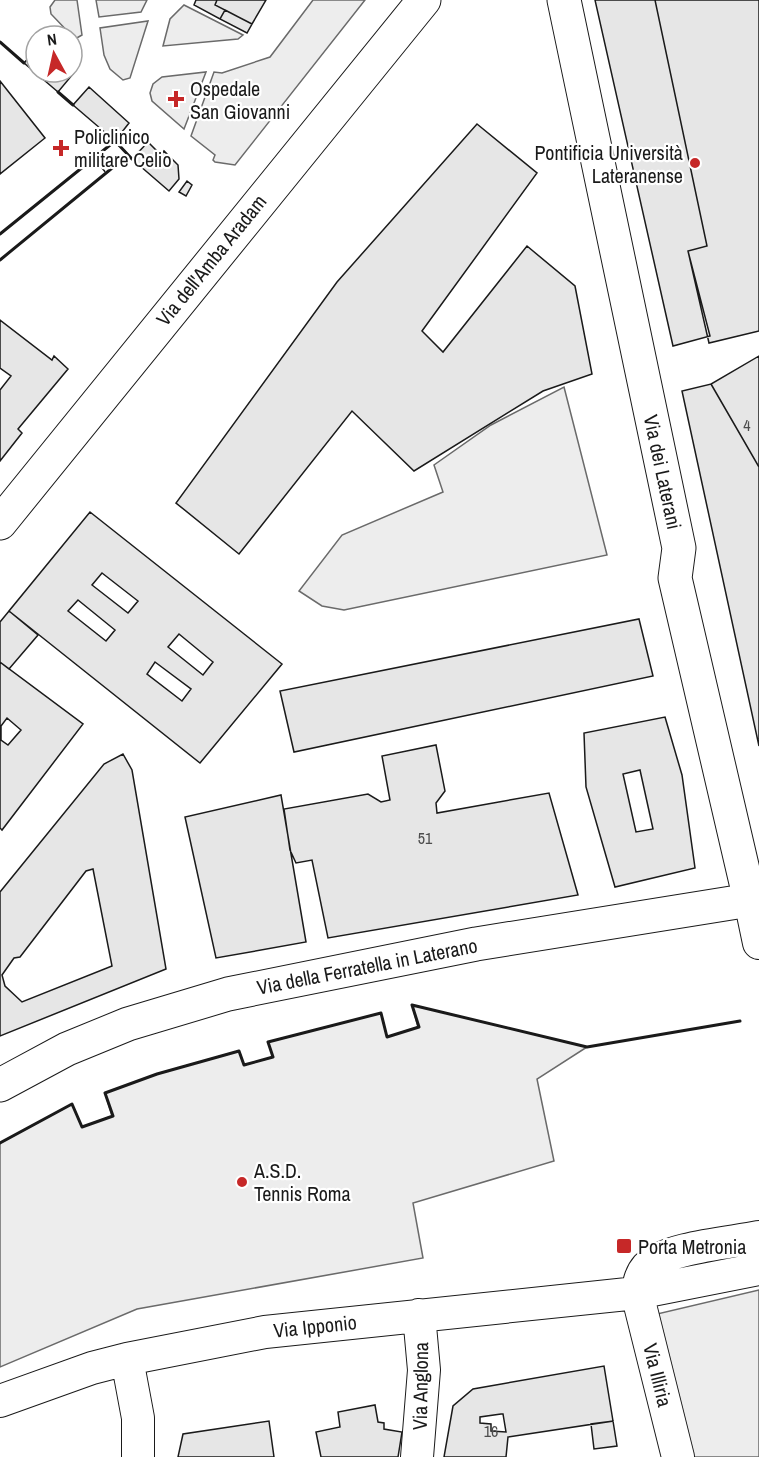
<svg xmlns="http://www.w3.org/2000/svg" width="759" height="1457" font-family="'Archivo Narrow',sans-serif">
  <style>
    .built { fill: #ededed; stroke: #6a6a6a; stroke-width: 1.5 }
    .building { fill: #e6e6e6; stroke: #1a1a1a; stroke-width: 1.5; fill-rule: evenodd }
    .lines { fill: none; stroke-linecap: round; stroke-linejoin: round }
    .minor-casing { stroke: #1a1a1a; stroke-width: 34 }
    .major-casing { stroke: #1a1a1a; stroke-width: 35 }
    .minor { stroke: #fff; stroke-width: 32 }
    .major { stroke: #fff; stroke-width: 33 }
    .fence { stroke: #1a1a1a; stroke-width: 1.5; stroke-dasharray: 8 3; stroke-linecap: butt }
    .wall { stroke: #1a1a1a; stroke-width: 3 }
    .poi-dot { fill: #c62828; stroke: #fff; stroke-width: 2 }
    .labels { text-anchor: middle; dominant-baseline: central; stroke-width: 4.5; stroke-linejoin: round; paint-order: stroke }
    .number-label { font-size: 16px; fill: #4d4d4d }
    .poi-label { font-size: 20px; fill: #1a1a1a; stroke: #fff; text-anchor: start }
    .street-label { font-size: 20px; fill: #1a1a1a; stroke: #fff }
  </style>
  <rect width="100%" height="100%" fill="#fff"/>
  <path class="built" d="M 55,0 L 77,0 L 82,35 L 75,39 L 51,14 L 50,7 Z
    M 96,0 L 147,0 L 141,12 L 99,17 Z
    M 313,0 L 365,0 L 235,165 L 215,162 L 213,160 L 215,155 L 191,136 L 214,72 L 222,73 L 270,57 Z
    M 184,5 L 243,35 L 238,39 L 163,46 L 170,19 Z
    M 148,21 L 130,78 L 123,80 L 110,69 L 104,55 L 100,28 Z
    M 206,72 L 184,129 L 152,101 L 150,93 L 153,84 L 162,77 Z
    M 564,387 L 607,555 L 344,610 L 322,606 L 299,591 L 342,535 L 443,492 L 434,465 L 491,425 Z
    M 412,1005 L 587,1047 L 537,1079 L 554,1161 L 413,1203 L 423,1258 L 137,1309 L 0,1367 L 0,1143 L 72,1104 L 82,1127 L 112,1116 L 105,1093 L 157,1074 L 239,1051 L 244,1065 L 273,1057 L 268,1042 L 381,1013 L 387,1037 L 418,1027 Z
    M 759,1290 L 759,1457 L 690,1457 L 657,1314 Z"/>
  <path class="building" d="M 196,0 L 217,0 L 215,5 L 225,10 L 220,19 L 194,5 Z
    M 217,0 L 266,0 L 252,24 L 215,5 Z
    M 595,0 L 655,0 L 707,246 L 688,251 L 710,336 L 673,346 Z
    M 655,0 L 759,0 L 759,331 L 709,343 L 688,251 L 707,246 Z
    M 225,10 L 252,24 L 247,33 L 220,19 Z
    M 36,50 L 36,72 L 73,74 L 58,92 L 24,63 Z
    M 0,81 L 45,138 L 0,174 Z
    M 89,87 L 129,123 L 115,141 L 73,105 Z
    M 477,124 L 537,173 L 422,331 L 443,352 L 527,246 L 575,286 L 592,374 L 543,391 L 414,471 L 352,411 L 239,554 L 176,503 L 337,282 Z
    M 148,142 L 161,155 L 164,151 L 178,165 L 179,179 L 169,191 L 132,159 Z
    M 187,181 L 192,185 L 186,196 L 179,192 Z
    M 0,320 L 52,360 L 54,356 L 68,369 L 18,429 L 22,433 L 0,461 L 0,390 L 11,376 L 0,368 Z
    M 759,356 L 759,467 L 711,384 Z
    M 711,384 L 759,467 L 759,746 L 682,391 Z
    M 90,512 L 282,664 L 200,763 L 9,611 ZM 102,573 L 138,601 L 128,613 L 92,585 ZM 78,600 L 115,630 L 106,641 L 68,611 ZM 179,634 L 213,662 L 203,675 L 168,647 ZM 155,662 L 191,689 L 182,701 L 147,674 Z
    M 9,611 L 38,635 L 9,669 L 0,662 L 0,622 Z
    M 639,619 L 653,676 L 294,752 L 280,691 Z
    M 0,662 L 83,724 L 2,830 L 0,828 ZM 7,718 L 21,730 L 8,745 L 1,740 L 1,726 Z
    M 665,717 L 682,775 L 695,868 L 615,887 L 586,787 L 584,733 ZM 640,770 L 653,829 L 636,832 L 623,774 Z
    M 436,745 L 445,791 L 436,803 L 437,813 L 549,793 L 578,895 L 328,938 L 312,860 L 296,863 L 290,850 L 284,809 L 368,794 L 381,802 L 390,800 L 382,756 Z
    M 123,754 L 132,770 L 166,969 L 0,1036 L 0,892 L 104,764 ZM 93,869 L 112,966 L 22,1002 L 5,986 L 2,975 L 14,958 L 20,957 L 86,871 Z
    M 281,795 L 306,942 L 216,958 L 185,817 Z
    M 604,1366 L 613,1421 L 508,1437 L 506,1457 L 444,1457 L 453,1406 L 473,1389 ZM 501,1414 L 503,1414 L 506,1432 L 491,1431 L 491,1424 L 480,1423 L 480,1417 Z
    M 375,1405 L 378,1422 L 384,1423 L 384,1429 L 402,1432 L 398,1457 L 321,1457 L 316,1432 L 340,1427 L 338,1412 Z
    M 269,1421 L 274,1457 L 178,1457 L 183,1434 Z
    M 613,1421 L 617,1446 L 594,1449 L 591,1424 Z"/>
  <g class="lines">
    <g class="minor-casing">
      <path id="minor" d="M 750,900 L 759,943
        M 127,1359 L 138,1418 L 138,1457
        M 0,1401 L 92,1368 L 127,1359 L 265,1332 L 637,1293 L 759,1269
        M 417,1457 L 424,1370 L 419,1315
        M 678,1457 L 637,1293 C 639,1284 640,1275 647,1267 C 668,1247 730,1243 759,1237"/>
    </g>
    <g class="major-casing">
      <path id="major" d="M 0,523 L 424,0
        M 0,1085 L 67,1049 L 128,1024 L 228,994 L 476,944 L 750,900 L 675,578 L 679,548 L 564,0"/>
    </g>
    <use href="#minor" class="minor"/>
    <use href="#major" class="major"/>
    <path class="fence" d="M 93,157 L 107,174"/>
    <path class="wall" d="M 0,42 L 24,63
      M 58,92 L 73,105
      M 0,234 L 115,141 L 132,159
      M 0,260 L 128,155
      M 0,1143 L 72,1104 L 82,1127 L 113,1116 L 105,1093 L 157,1074 L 239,1051 L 244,1065 L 273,1057 L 268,1042 L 381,1013 L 387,1037 L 419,1027 L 412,1005 L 587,1047 L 740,1021"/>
  </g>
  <g class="poi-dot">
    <path d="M173 90h6v6h6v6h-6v6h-6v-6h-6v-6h6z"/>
    <path d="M58 139h6v6h6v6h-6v6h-6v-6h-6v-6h6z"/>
    <circle cx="695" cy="163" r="6"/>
    <circle cx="242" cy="1182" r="6"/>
    <rect x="616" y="1238" width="16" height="16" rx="3"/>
  </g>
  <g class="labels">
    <g class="number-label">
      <text x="747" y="425">4</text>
      <text x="425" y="838">51</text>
      <text x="491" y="1431">16</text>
    </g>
    <g class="poi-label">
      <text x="190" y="88">Ospedale<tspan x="190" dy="23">San Giovanni</tspan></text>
      <text x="74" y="136">Policlinico<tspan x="74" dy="23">militare Celio</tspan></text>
      <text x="683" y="152" text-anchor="end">Pontificia Università<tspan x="683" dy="23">Lateranense</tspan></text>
      <text x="254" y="1170">A.S.D.<tspan x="254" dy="23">Tennis Roma</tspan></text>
      <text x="638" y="1246">Porta Metronia</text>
    </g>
    <g class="street-label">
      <text transform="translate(211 260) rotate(-51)">Via dell'Amba Aradam</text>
      <text transform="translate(663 472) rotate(78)">Via dei Laterani</text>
      <text transform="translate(367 966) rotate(-11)">Via della Ferratella in Laterano</text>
      <text transform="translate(315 1326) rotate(-6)">Via Ipponio</text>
      <text transform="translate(658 1375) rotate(76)">Via Illiria</text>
      <text transform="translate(420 1386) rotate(-89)">Via Anglona</text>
    </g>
  </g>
  <g transform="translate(54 54) rotate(352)"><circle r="28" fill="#ffffff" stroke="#a3a3a3" stroke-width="1.5"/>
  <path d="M0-4.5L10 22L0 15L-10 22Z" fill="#c62828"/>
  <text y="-9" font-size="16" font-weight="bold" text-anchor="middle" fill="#1a1a1a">N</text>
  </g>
</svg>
